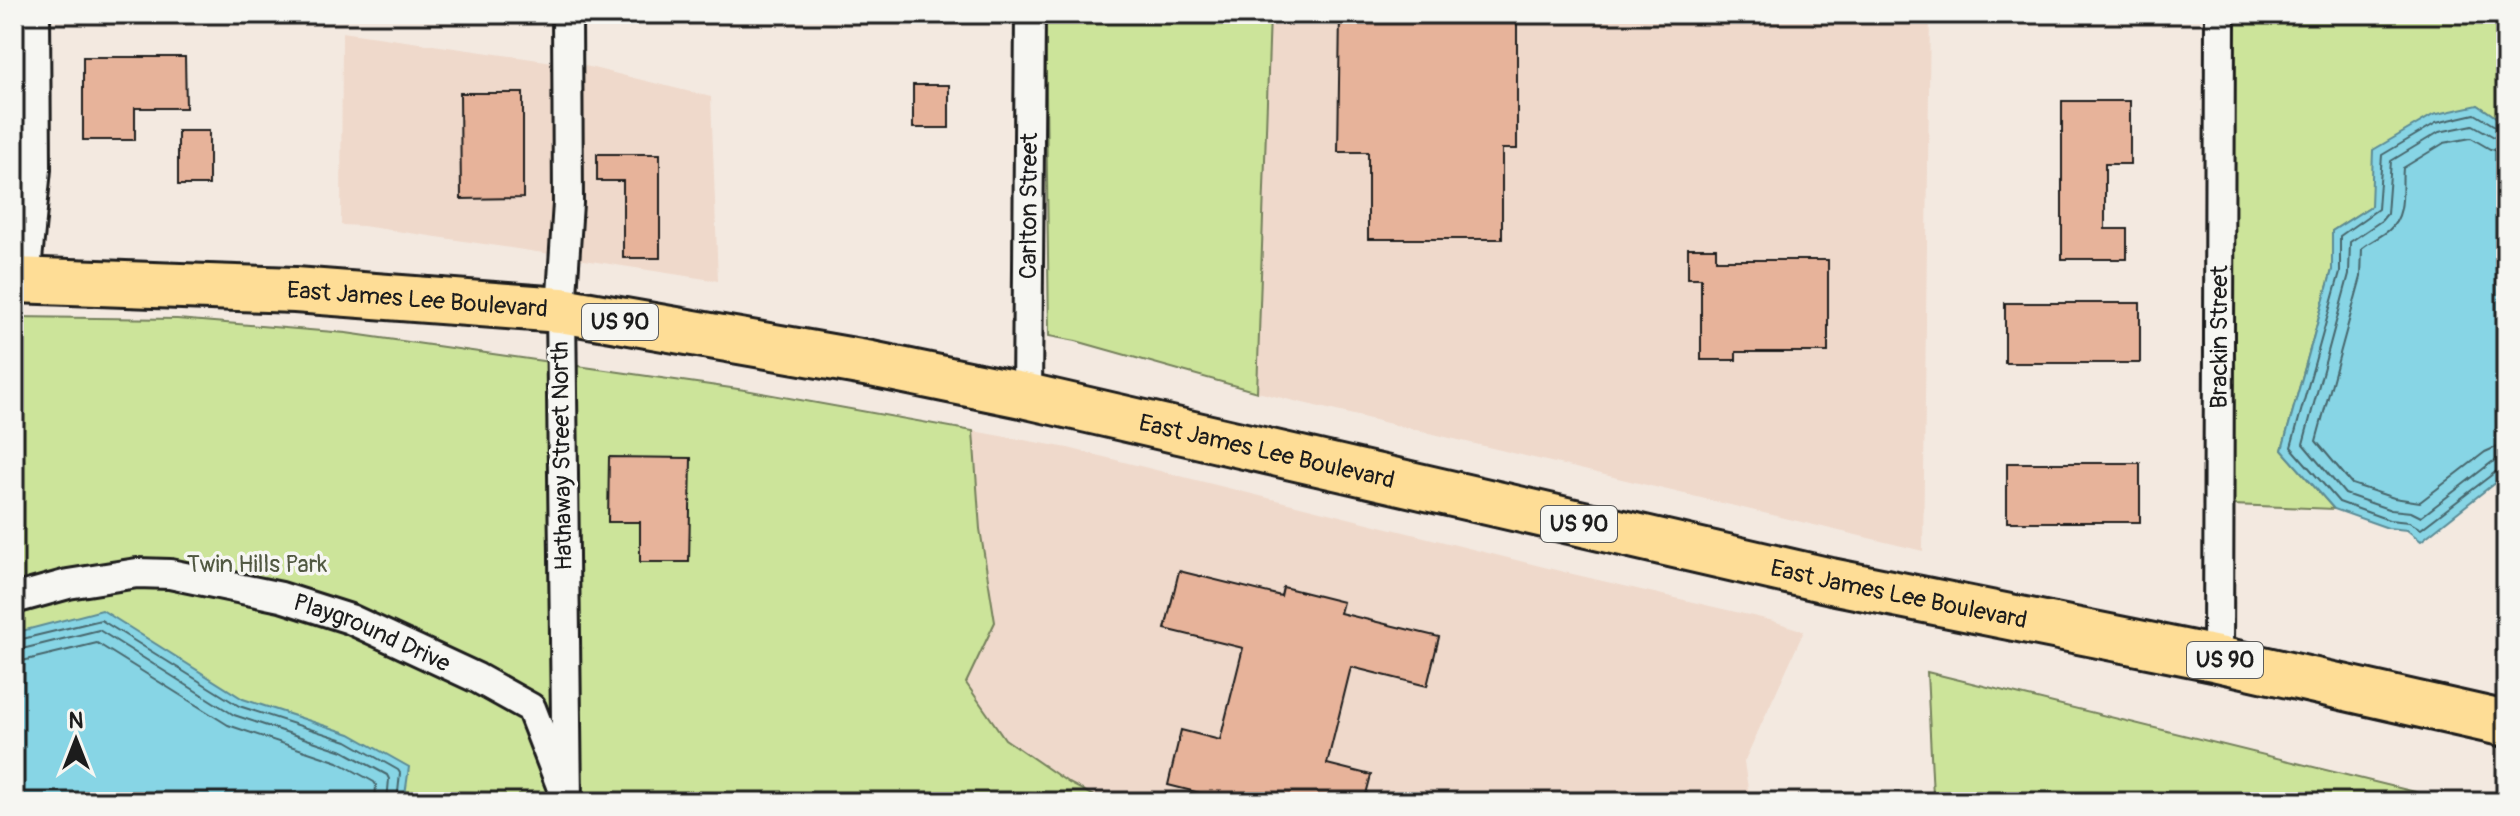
<svg xmlns="http://www.w3.org/2000/svg" width="2520" height="816" font-family="Pangolin,sans-serif">
  <style>
    .built { fill: #efd9cb }
    .green { fill: #cce49a; stroke: #74805b; stroke-width: 2 }
    .water { fill: #87d5e5; stroke: #5c8b95; stroke-width: 2 }
    .lines { fill: none; stroke-linecap: round; stroke-linejoin: round }
    .shore { stroke: #47666c; stroke-width: 2 }
    .building { fill: #e7b39a; stroke: #1c1c1c; stroke-width: 2 }
    .minor-casing { stroke: #1c1c1c; stroke-width: 34 }
    .primary-casing { stroke: #1c1c1c; stroke-width: 50 }
    .minor { stroke: #f6f6f2; stroke-width: 28 }
    .primary { stroke: #fedd96; stroke-width: 44 }
    .labels { text-anchor: middle; dominant-baseline: central; stroke-width: 7; stroke-linejoin: round; paint-order: stroke }
    .shield { fill: #f6f6f2; stroke: #5d5d5c; stroke-width: 2 }
    .shield-label { font-size: 22px; font-weight: bold; fill: #1c1c1c }
    .street-label { font-size: 24px; fill: #1c1c1c; stroke: #f6f6f2 }
    .park-label { font-size: 24px; fill: #515842; stroke: #f6f6f2 }
  </style>
  <rect width="100%" height="100%" fill="#f3e9e0"/>
  <filter id="ink" filterUnits="userSpaceOnUse"><feTurbulence type="fractalNoise" baseFrequency=".0125" numOctaves="2"/><feDisplacementMap in="SourceGraphic" scale="16" xChannelSelector="R" yChannelSelector="G"/><feConvolveMatrix kernelMatrix="1 2 1 2 8 2 1 2 1" color-interpolation-filters="sRGB"/></filter>
  <g filter="url(#ink)">
    <path class="built" d="M 1270,14 L 1930,14 L 1923,551 L 1257,392 Z
      M 342,32 L 553,62 L 554,203 L 550,254 L 363,226 L 341,225 Z
      M 581,65 L 711,97 L 718,281 L 578,259 Z
      M 973,431 L 1068,448 L 1564,572 L 1770,620 L 1804,631 L 1744,762 L 1750,802 L 1105,802 L 1069,783 L 1005,739 L 966,683 L 995,622 L 980,529 Z"/>
    <path class="green" d="M 1045,14 L 1270,14 L 1257,392 L 1076,341 L 1049,336 Z
      M 2234,14 L 2506,14 L 2506,124 L 2478,105 L 2371,206 L 2332,231 L 2332,270 L 2282,450 L 2334,509 L 2232,505 Z
      M 14,317 L 177,319 L 346,333 L 745,390 L 973,431 L 980,529 L 995,622 L 966,683 L 1005,739 L 1069,783 L 1105,802 L 14,802 Z
      M 1927,672 L 2456,802 L 1931,802 L 1933,796 Z"/>
    <path class="water" d="M 2478,105 L 2506,124 L 2506,474 L 2421,541 L 2407,530 L 2388,528 L 2334,509 L 2282,450 L 2332,270 L 2332,231 L 2371,206 L 2373,150 L 2433,115 Z
      M 102,610 L 243,699 L 350,734 L 409,767 L 404,802 L 14,802 L 14,633 Z"/>
    <g class="lines">
      <path class="shore" d="M 2506,130 L 2500,129 L 2475,114 L 2436,123 L 2382,155 L 2378,209 L 2340,236 L 2340,272 L 2291,447 L 2339,502 L 2389,520 L 2409,522 L 2421,529 L 2498,470 L 2506,468
        M 2506,140 L 2496,138 L 2473,125 L 2439,132 L 2391,161 L 2387,214 L 2381,221 L 2350,242 L 2349,274 L 2303,444 L 2345,494 L 2391,510 L 2411,512 L 2421,517 L 2492,462 L 2506,458
        M 2506,152 L 2490,149 L 2471,138 L 2444,143 L 2403,168 C 2401,188 2407,215 2389,230 C 2381,237 2370,241 2362,248 L 2361,277 L 2316,441 L 2352,484 L 2394,498 L 2420,502 L 2485,452 L 2494,448 L 2506,446
        M 14,641 L 101,620 L 239,706 L 347,741 L 398,770 L 400,773 L 397,802
        M 14,651 L 99,630 L 234,715 L 343,751 L 387,775 L 389,779 L 387,802
        M 14,663 L 97,643 L 228,725 L 338,762 L 374,782 L 376,785 L 375,802"/>
    </g>
    <path class="building" d="M 1340,14 L 1517,14 L 1517,149 L 1502,149 L 1502,239 L 1368,239 L 1368,152 L 1338,152 Z
      M 83,57 L 185,57 L 186,108 L 135,108 L 135,140 L 83,140 Z
      M 913,85 L 949,85 L 949,128 L 913,128 Z
      M 460,93 L 523,93 L 523,198 L 461,199 Z
      M 2062,101 L 2130,101 L 2130,164 L 2105,164 L 2105,229 L 2127,229 L 2127,259 L 2062,259 Z
      M 178,131 L 209,131 L 209,185 L 178,185 Z
      M 597,154 L 660,154 L 660,258 L 623,258 L 623,181 L 597,181 Z
      M 1688,248 L 1716,248 L 1716,260 L 1828,260 L 1828,352 L 1736,352 L 1736,360 L 1701,360 L 1701,278 L 1688,278 Z
      M 2005,303 L 2140,303 L 2140,363 L 2005,363 Z
      M 609,457 L 691,458 L 689,562 L 640,562 L 640,522 L 608,522 Z
      M 2007,463 L 2140,463 L 2140,522 L 2007,522 Z
      M 1179,571 L 1281,596 L 1283,587 L 1343,602 L 1340,613 L 1439,637 L 1427,686 L 1351,667 L 1327,764 L 1371,775 L 1364,802 L 1206,802 L 1208,795 L 1168,785 L 1181,730 L 1220,740 L 1243,648 L 1165,629 Z"/>
    <g class="lines">
      <g class="minor-casing">
        <g id="minor">
          <path d="M 25,280 L 36,169 L 35,14"/>
          <path id="s1" d="M 1027,396 L 1030,14"/>
          <path id="s2" d="M 14,599 L 68,584 L 137,573 L 170,574 L 281,597 L 350,619 L 477,678 L 531,708 L 560,783"/>
          <path id="s3" d="M 2218,659 L 2220,14"/>
          <path d="M 567,802 L 561,310 L 568,203 L 567,14"/>
        </g>
      </g>
      <g class="primary-casing">
        <g id="primary">
          <path id="s4" d="M 14,280 L 295,290 L 561,310 L 871,364 L 1027,396 L 1831,581 L 2218,659 L 2506,724"/>
        </g>
      </g>
      <use href="#minor" class="minor"/>
      <use href="#primary" class="primary"/>
    </g>
  </g>
  <g class="labels">
    <g class="shield">
      <rect x="582" y="304" width="76" height="36" rx="6"/>
      <rect x="1541" y="506" width="76" height="36" rx="6"/>
      <rect x="2187" y="642" width="76" height="36" rx="6"/>
    </g>
    <g class="shield-label">
      <text x="620" y="322">US 90</text>
      <text x="1579" y="524">US 90</text>
      <text x="2225" y="660">US 90</text>
    </g>
    <g class="street-label">
      <text stroke="none"><textPath href="#s1" startOffset="190">Carlton Street</textPath></text>
      <text stroke="none"><textPath href="#s4" startOffset="404">East James Lee Boulevard</textPath></text>
      <text stroke="none"><textPath href="#s3" startOffset="322">Brackin Street</textPath></text>
      <text stroke="none"><textPath href="#s4" startOffset="1268">East James Lee Boulevard</textPath></text>
      <text transform="translate(562 456) rotate(-91)">Hathaway Street North</text>
      <text stroke="none"><textPath href="#s4" startOffset="1916">East James Lee Boulevard</textPath></text>
      <text stroke="none"><textPath href="#s2" startOffset="370">Playground Drive</textPath></text>
    </g>
    <g class="park-label">
      <text x="257" y="564">Twin Hills Park</text>
    </g>
  </g>
  <rect width="2520" height="816" fill="none" stroke="#f6f6f2" stroke-width="48"/>
  <rect x="24" y="24" width="2472" height="768" fill="none" stroke="#1c1c1c" stroke-width="3" filter="url(#ink)"/>
  <g transform="translate(76 740)" stroke="#f6f6f2" stroke-width="6" paint-order="stroke">
  <path d="M0-6L14 30L0 20L-14 30Z" fill="#1c1c1c"/>
  <text y="-12" font-size="22" font-weight="bold" text-anchor="middle" fill="#1c1c1c">N</text>
  </g>
</svg>
